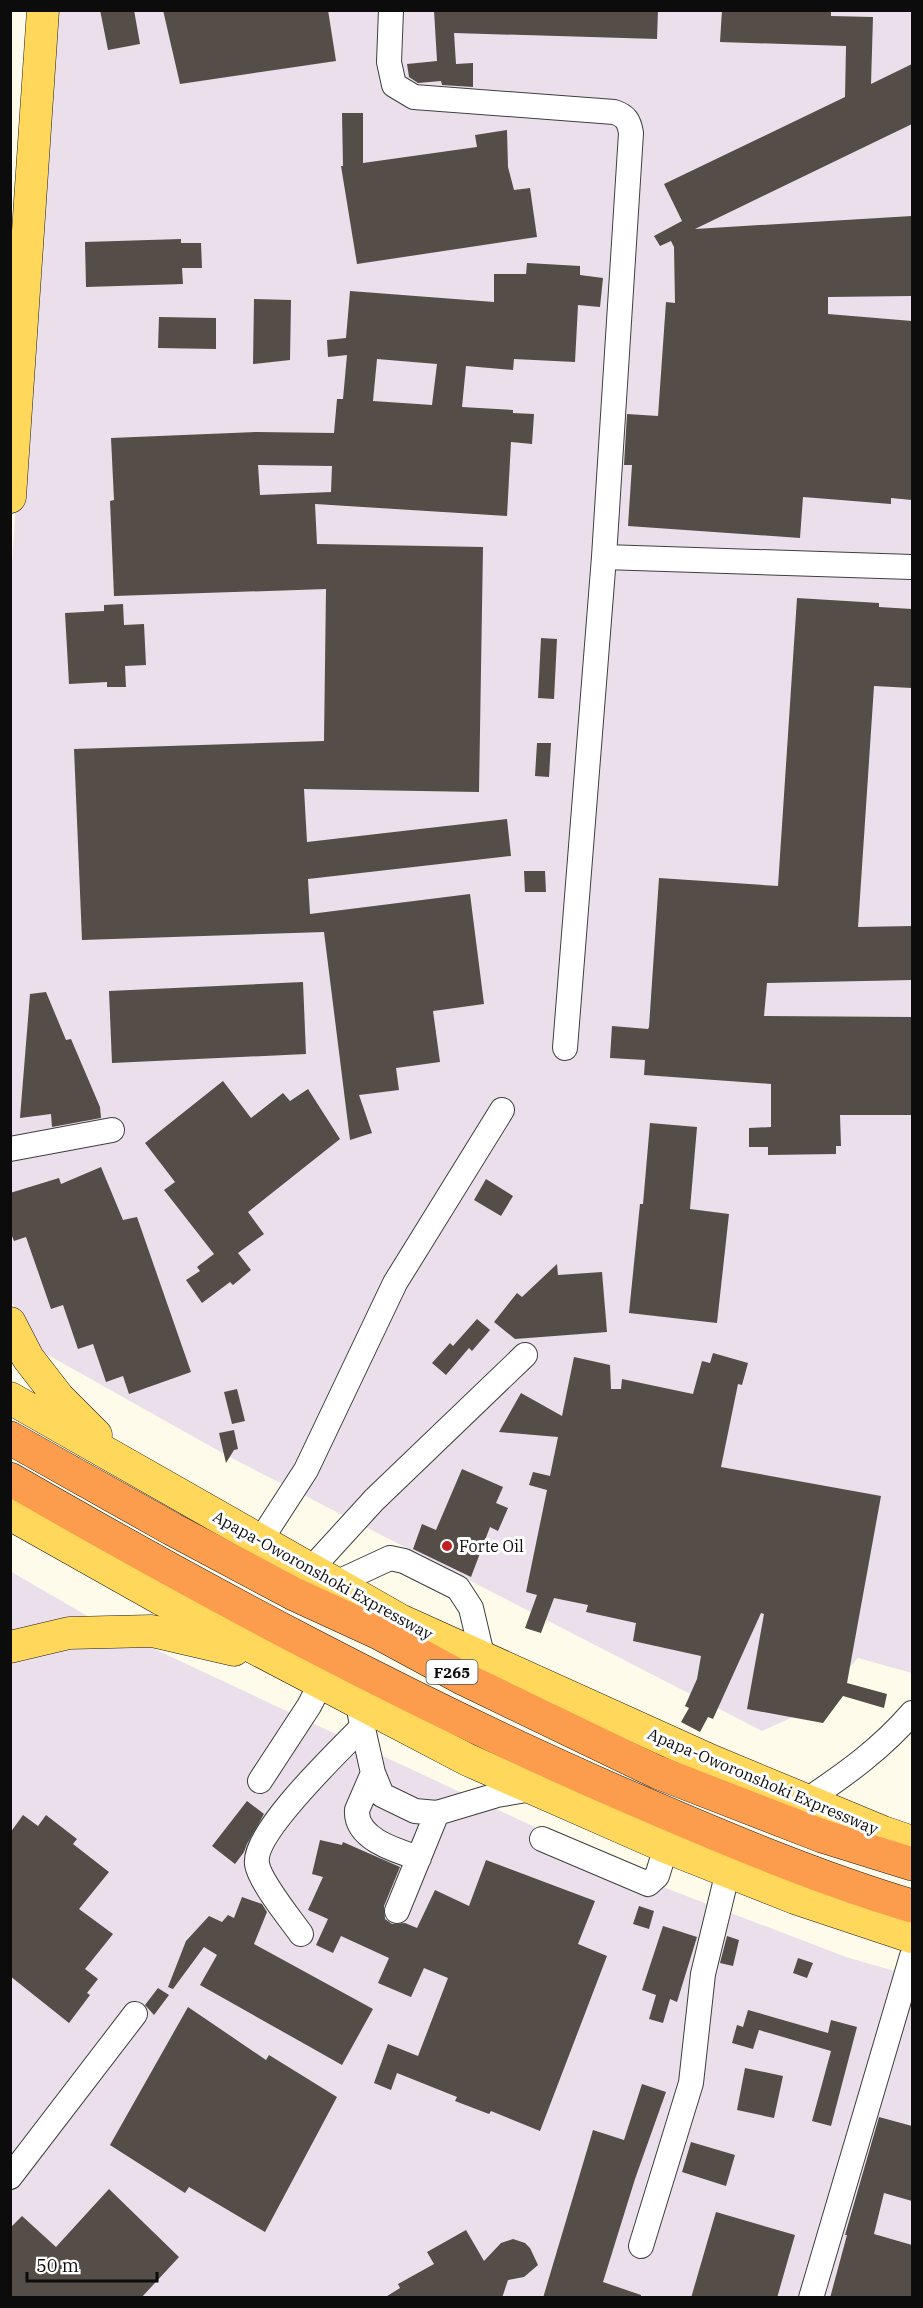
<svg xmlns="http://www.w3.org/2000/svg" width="923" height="2308" font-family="'IBM Plex Serif',serif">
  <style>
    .industrial { fill: #eadfeb }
    .building { fill: #554d48; fill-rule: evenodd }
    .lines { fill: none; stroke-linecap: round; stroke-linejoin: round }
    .minor-casing { stroke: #3f3f3f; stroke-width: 26 }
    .major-casing { stroke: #1d1d1d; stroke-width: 33 }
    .highway-casing { stroke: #1d1d1d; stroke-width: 34 }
    .minor { stroke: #fff; stroke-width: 24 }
    .major { stroke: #ffd75b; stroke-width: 32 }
    .highway { stroke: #fb9d4d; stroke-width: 33 }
    .poi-dot { fill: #c21e26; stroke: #fff; stroke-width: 2 }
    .labels { text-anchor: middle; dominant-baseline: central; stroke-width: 6; stroke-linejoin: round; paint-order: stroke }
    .shield { fill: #fff; stroke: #555; stroke-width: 1.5 }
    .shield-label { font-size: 15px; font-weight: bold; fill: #0c0c0c }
    .poi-label { font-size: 16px; fill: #0c0c0c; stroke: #fff; text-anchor: start }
    .street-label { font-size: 16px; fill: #0c0c0c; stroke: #fff }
  </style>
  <rect width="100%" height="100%" fill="#fffbeb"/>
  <path class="industrial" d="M 48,11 L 912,11 L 912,1673 L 858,1658 L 813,1708 L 762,1731 L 226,1455 L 41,1351 L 11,1301 L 10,594 Z
    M 10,1571 L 103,1625 L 663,1887 L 846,1957 L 912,1976 L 912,2297 L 11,2297 Z"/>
  <path class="building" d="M 100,10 L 134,10 L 140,44 L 108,50 Z
    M 163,10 L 328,10 L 336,61 L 180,84 Z
    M 434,10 L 658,10 L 657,39 L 454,33 L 456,64 L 473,63 L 473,87 L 442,85 L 441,81 L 418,83 L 409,77 L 407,64 L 437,61 Z
    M 722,10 L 831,10 L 831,16 L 873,17 L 871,84 L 912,64 L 912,124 L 695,229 L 912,216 L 912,296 L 828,297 L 828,314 L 912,321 L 912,500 L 891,498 L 891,504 L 803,497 L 800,538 L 628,526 L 632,465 L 624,465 L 627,414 L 658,416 L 666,302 L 675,303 L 674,247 L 671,241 L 660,246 L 654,236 L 682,221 L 664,184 L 845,97 L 846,46 L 720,42 Z
    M 342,113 L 363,113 L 363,163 L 477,147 L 475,135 L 507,130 L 508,167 L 514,190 L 530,188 L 537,237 L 357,264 L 341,166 L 343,166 Z
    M 181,239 L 181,243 L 201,243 L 202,268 L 182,268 L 183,284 L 86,287 L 85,242 Z
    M 527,263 L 580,266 L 580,275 L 603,278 L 600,307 L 578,305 L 575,362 L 514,359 L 513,370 L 466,366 L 462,407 L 513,410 L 513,413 L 534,414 L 532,444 L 511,442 L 507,516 L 315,504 L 317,544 L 483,547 L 479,792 L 304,789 L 307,842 L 507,819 L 511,856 L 308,879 L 310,914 L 470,894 L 484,1004 L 433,1011 L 440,1062 L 396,1068 L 399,1090 L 359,1095 L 372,1133 L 350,1140 L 324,932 L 82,940 L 74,749 L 324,741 L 326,589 L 114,596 L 110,501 L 114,500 L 111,438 L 256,432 L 334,433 L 337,399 L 343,399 L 347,355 L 328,357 L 327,340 L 346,338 L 350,291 L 494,302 L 494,274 L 526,274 ZM 377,359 L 437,364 L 432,405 L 373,401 ZM 258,465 L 332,466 L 331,492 L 260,495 Z
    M 254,299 L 291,300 L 290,360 L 253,364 Z
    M 159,317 L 216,318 L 216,349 L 158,348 Z
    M 797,598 L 879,603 L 879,607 L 912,609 L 912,688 L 874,686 L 858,927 L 912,926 L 912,980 L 767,983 L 764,1016 L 912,1017 L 912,1115 L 840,1115 L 841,1146 L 836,1146 L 836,1154 L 768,1155 L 768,1147 L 749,1147 L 749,1128 L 771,1127 L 771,1084 L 644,1075 L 645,1060 L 610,1058 L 612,1026 L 648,1029 L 649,1027 L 659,878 L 778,886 Z
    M 123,604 L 124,625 L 144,624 L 146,665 L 125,666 L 126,687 L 107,687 L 107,682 L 69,684 L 65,613 L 104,611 L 104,605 Z
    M 541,638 L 557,639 L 554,699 L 538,698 Z
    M 537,743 L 551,743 L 549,777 L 535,776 Z
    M 524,871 L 545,871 L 546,892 L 525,892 Z
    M 303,982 L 306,1054 L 112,1063 L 109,991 Z
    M 46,992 L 66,1040 L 71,1039 L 100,1107 L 101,1118 L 52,1127 L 51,1114 L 20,1118 L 30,994 Z
    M 223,1081 L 251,1118 L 283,1093 L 290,1101 L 308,1089 L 340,1139 L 248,1212 L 264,1234 L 238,1253 L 251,1270 L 233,1285 L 230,1282 L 202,1303 L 186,1280 L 200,1271 L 197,1267 L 214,1254 L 164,1190 L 175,1182 L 145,1143 Z
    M 650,1123 L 697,1127 L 690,1209 L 729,1214 L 717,1323 L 629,1313 L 640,1204 L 643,1204 Z
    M 101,1167 L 123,1220 L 137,1217 L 191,1372 L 129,1394 L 123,1376 L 106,1382 L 93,1344 L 78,1349 L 63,1305 L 51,1309 L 26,1237 L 14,1241 L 10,1231 L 10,1193 L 59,1178 L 61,1184 Z
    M 486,1179 L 513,1196 L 501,1216 L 474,1200 Z
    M 557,1264 L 558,1275 L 602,1272 L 607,1332 L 515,1339 L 494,1322 L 517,1293 L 522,1297 Z
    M 477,1319 L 490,1330 L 472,1351 L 469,1348 L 446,1375 L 432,1363 L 450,1343 L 453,1346 Z
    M 713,1353 L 748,1363 L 742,1385 L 738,1384 L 721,1467 L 881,1496 L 847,1683 L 887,1694 L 884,1708 L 843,1696 L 823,1723 L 747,1709 L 764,1614 L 761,1613 L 713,1719 L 708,1717 L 700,1732 L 681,1722 L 689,1708 L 685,1706 L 697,1679 L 701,1656 L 633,1641 L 636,1623 L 586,1612 L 588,1605 L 554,1598 L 541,1633 L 525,1628 L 537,1595 L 526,1592 L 547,1490 L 529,1485 L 533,1472 L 550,1476 L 558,1437 L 499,1432 L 521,1393 L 562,1416 L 574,1357 L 610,1365 L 611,1389 L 621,1389 L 622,1379 L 693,1394 L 702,1361 L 710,1363 Z
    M 237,1389 L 245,1421 L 232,1424 L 224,1392 Z
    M 234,1430 L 238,1449 L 234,1450 L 226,1463 L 219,1433 Z
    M 462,1469 L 503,1487 L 496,1503 L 508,1508 L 498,1531 L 490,1527 L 471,1577 L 413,1549 L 422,1524 L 436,1530 Z
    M 247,1801 L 264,1814 L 247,1844 L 244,1852 L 235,1864 L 212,1846 Z
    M 23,1815 L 38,1826 L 46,1815 L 77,1839 L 73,1844 L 109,1872 L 79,1909 L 113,1934 L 85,1969 L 98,1979 L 87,1993 L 90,1995 L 69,2023 L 10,1976 L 10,1833 Z
    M 320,1840 L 342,1845 L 343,1842 L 400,1867 L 384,1906 L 385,1919 L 392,1924 L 405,1923 L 417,1928 L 435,1890 L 469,1906 L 486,1860 L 595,1901 L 578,1944 L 607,1956 L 540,2131 L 491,2111 L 489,2114 L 455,2101 L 457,2097 L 397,2073 L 391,2090 L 374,2083 L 388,2044 L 418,2056 L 448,1978 L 424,1968 L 411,1997 L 378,1983 L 389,1958 L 341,1936 L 333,1953 L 316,1945 L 328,1919 L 308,1910 L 323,1877 L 312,1874 Z
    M 242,1897 L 262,1904 L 267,1912 L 254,1944 L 373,2009 L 342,2065 L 200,1985 L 217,1955 L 204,1947 L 173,1989 L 168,1987 L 186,1941 L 209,1916 L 222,1922 L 228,1915 L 234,1918 Z
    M 639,1906 L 654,1911 L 649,1929 L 633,1924 Z
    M 663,1926 L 697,1937 L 677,2002 L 670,1999 L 663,2023 L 649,2019 L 656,1995 L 642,1990 Z
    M 727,1936 L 739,1940 L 733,1966 L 720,1963 Z
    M 798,1958 L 813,1963 L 807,1978 L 793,1973 Z
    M 158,1988 L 169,1995 L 154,2015 L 145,2005 Z
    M 188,2007 L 266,2060 L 269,2055 L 337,2097 L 265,2232 L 189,2187 L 185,2193 L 110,2145 Z
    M 748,2010 L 828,2033 L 831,2020 L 857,2027 L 831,2126 L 812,2121 L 831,2051 L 759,2030 L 753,2049 L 732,2043 L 737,2025 L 743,2027 Z
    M 745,2068 L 783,2076 L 774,2118 L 737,2110 Z
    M 642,2084 L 666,2092 L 635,2179 L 603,2282 L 641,2295 L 641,2298 L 543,2298 L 593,2130 L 624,2140 Z
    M 879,2117 L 912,2126 L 912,2201 L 884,2193 L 874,2234 L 912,2245 L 912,2298 L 830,2298 L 847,2235 L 845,2235 Z
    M 691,2142 L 735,2155 L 726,2186 L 682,2172 Z
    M 109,2189 L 179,2257 L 141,2298 L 10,2298 L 10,2228 L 22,2216 L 56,2247 Z
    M 716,2212 L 795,2235 L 777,2298 L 691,2298 Z
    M 466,2230 L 484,2261 L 501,2243 L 513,2239 L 525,2243 L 530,2248 L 538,2265 L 524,2277 L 508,2280 L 502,2298 L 384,2298 L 400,2288 L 398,2284 L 434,2264 L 427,2252 Z"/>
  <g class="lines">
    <g class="minor-casing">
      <path id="minor" d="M 391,10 L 389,62 L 394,85 L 414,97 L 614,112 C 626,116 629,121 631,133 L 604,557 L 565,1048
        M 604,557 L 912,567
        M 10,1149 L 112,1130
        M 260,1541 L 306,1470 L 395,1283 L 502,1110
        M 302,1582 L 311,1569 L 374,1500 L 525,1355
        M 336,1583 L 390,1558 L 404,1561 L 458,1588 L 471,1608 L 483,1659
        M 360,1715 L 373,1773 L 382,1795 L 415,1811 L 437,1813 L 497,1795 L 532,1789
        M 373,1773 L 357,1810 C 355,1839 397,1851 419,1858
        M 260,1781 L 309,1706 L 321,1683
        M 807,1800 C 846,1774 882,1748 912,1713
        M 542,1839 L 648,1884 L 657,1876 L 666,1847
        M 397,1911 L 437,1813
        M 301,1934 C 289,1917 260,1882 257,1864 C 252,1833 340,1750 362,1727
        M 10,2177 L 135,2014
        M 641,2246 L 691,2083 L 703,1974 L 728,1871
        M 811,2298 L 912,1956"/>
    </g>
    <g class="major-casing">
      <path id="major" d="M 10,497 L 43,10
        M 10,1323 L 28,1358 L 59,1398 L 96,1435
        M 10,1398 L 400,1620 L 712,1761 L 883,1832 L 912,1842
        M 10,1514 L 161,1599 L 468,1760 L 666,1847 L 795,1898 L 912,1937
        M 10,1647 L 69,1633 L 152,1631 L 234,1650"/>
    </g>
    <g class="highway-casing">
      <path id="highway" d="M 10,1438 L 172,1529 L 294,1594 L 379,1633 L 464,1679 L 657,1772 L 822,1836 L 912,1864
        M 10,1479 C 208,1593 409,1701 617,1792 C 714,1834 812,1876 912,1906"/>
    </g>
    <use href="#minor" class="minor"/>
    <use href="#major" class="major"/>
    <use href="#highway" class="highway"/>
  </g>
  <circle class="poi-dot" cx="447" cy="1546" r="6"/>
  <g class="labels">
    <rect class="shield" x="426.5" y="1660" width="51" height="24" rx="4.5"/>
    <g class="shield-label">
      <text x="452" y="1672">F265</text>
    </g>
    <g class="poi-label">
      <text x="459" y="1546">Forte Oil</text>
    </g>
    <g class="street-label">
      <text transform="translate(323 1575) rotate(29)">Apapa-Oworonshoki Expressway</text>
      <text transform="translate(763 1781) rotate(23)">Apapa-Oworonshoki Expressway</text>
    </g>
  </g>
  <rect width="923" height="2308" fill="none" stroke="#0c0c0c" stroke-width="24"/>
  <path d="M27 2272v9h130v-9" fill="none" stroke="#0c0c0c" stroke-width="3"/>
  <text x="36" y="2272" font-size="18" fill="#0c0c0c" stroke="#ffffff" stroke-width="4.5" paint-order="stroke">50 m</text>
</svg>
